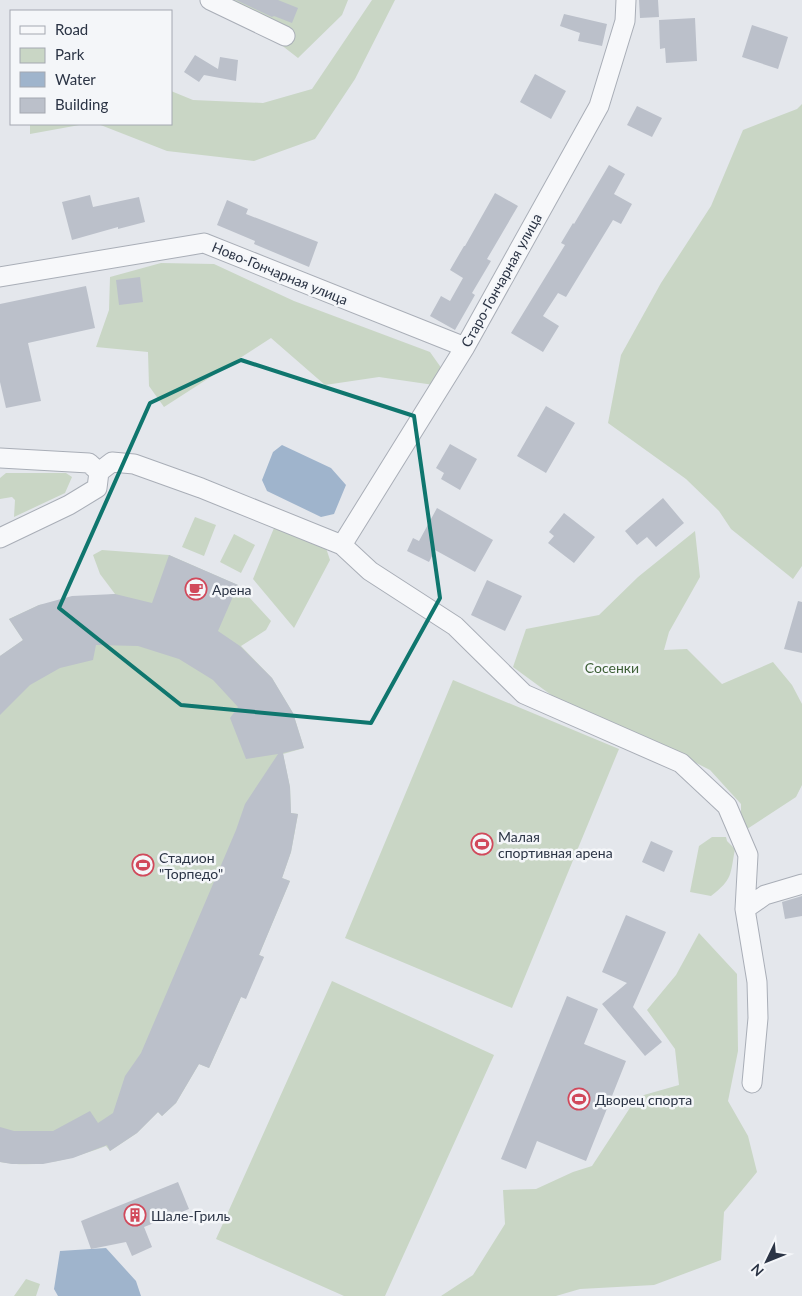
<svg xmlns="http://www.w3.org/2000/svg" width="802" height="1296" font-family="Lato,sans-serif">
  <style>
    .green { fill: #c9d6c5 }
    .water { fill: #9fb4cc }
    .building { fill: #bbc0ca }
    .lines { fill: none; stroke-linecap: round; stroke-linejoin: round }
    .minor-casing { stroke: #a9aeb7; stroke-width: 21 }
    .minor { stroke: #f7f8fa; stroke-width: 19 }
    .marked { fill: none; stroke: #0f766e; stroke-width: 4; stroke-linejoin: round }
    .labels { text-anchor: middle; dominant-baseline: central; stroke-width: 5; stroke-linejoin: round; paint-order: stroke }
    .street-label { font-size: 14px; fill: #2b3445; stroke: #f4f6f9 }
    .poi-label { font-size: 14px; fill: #2b3445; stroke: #f4f6f9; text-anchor: start }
    .park-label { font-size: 14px; fill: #3f6138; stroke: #f4f6f9 }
  </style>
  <rect width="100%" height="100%" fill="#e4e7ec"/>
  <path class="green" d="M 206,0 L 348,0 L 342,15 L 298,58 L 280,44 Z
    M 372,0 L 395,0 L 355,79 L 315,139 L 254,161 L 167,151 L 98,124 L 171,124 L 171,91 L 193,100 L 263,103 L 312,89 Z
    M 802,104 L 802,566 L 793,579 L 731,529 L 719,511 L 686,479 L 608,423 L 621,355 L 661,283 L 711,206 L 743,130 L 797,109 Z
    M 30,124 L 85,124 L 30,134 Z
    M 161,263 L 214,264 L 294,301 L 430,352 L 442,369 L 434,385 L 379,377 L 325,385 L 271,338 L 164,407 L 149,386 L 148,352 L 96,347 L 109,310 L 110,277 Z
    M 6,473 L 66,473 L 72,477 L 65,493 L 14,517 L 15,500 L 12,497 L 0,499 L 0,478 Z
    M 195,517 L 216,525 L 204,556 L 182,547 Z
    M 274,528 L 326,548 L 330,560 L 294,628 L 253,579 Z
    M 695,531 L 700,577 L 669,632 L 664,650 L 687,649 L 722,684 L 773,662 L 792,685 L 802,704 L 802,785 L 796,797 L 741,833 L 741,804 L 710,770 L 653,741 L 573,711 L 513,667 L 526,629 L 599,615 L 638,577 Z
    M 234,534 L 255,545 L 241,573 L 220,562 Z
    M 102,550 L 169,555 L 238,585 L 271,621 L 266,630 L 241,646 L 272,678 L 293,713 L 304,748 L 283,754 L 290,787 L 291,813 L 298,814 L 291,852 L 282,878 L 290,881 L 259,955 L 264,957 L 241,997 L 209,1068 L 199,1064 L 176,1103 L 162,1116 L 158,1112 L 137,1133 L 110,1151 L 106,1146 C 71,1159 39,1169 0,1162 L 0,656 L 23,640 L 9,619 L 39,605 L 115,594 L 100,574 L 93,555 Z
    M 453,680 L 619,749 L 512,1008 L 345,938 Z
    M 712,837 L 726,837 L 727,841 L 735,849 C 730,875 733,879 711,896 L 690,892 L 699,846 Z
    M 699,933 L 737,974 L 738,1051 L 728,1101 L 748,1136 L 757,1172 L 724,1212 L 721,1260 L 654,1285 L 580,1289 L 556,1296 L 441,1296 L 473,1275 L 505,1224 L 503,1190 L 536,1189 L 573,1172 L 592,1166 L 637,1097 L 679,1085 L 675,1049 L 647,1010 L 676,975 Z
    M 332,981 L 494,1055 L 385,1296 L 344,1296 L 216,1239 Z
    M 26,1279 L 40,1284 L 36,1296 L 14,1296 Z"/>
  <path class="water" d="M 282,445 L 331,468 L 346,485 L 334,514 L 321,517 L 267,491 L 262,480 L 273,452 Z
    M 106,1248 L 136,1281 L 141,1296 L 58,1296 L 54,1289 L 60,1251 Z"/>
  <path class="building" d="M 236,0 L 278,0 L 298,8 L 292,23 L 274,16 L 272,17 Z
    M 639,0 L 658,0 L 659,17 L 640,18 Z
    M 564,14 L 607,24 L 602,46 L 578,41 L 580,33 L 560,26 Z
    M 695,18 L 697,61 L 666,63 L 665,48 L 660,49 L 659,20 Z
    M 752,25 L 788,37 L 778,69 L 742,57 Z
    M 195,55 L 218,69 L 220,57 L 238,60 L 236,81 L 204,75 L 199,82 L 184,72 Z
    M 535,74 L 566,91 L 551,119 L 520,102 Z
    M 637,106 L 662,118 L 652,137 L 627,125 Z
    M 609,165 L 625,174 L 614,194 L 632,204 L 621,224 L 613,220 L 566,297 L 558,293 L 543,316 L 559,326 L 543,352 L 511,333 L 565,245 L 561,243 L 573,223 L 574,224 Z
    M 495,193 L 518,206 L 487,259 L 491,261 L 472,293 L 475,295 L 455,330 L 430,316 L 441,296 L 450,301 L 463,278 L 450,270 L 464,246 L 465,246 Z
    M 90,195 L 93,207 L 139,197 L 145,222 L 118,229 L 118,227 L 72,240 L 62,202 Z
    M 227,200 L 248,209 L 246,214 L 318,242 L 309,267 L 254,244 L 255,241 L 217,225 Z
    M 140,277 L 143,302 L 119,305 L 116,280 Z
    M 86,286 L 95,328 L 28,343 L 41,401 L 6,408 L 0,382 L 0,304 Z
    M 546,406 L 575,423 L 546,473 L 517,456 Z
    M 450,444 L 477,459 L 460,490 L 441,479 L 444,473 L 436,468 Z
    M 663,498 L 684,523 L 656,547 L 647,537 L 637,545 L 625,531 Z
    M 437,508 L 493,540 L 475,572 L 435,550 L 429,562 L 407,551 L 413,538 L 419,541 Z
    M 564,513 L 595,537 L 574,563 L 548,543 L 554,536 L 549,532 Z
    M 169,555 L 238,585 L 218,631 L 240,646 L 272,678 L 293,713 L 304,748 L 283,753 L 290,787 L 291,813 L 298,814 L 291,852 L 282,878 L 290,881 L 259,955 L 264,957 L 246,999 L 241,997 L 209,1068 L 199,1064 L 176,1103 L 162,1116 L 158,1112 L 137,1133 L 110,1151 L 107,1145 L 73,1158 L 43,1164 L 12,1164 L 0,1162 L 0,1127 L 14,1131 L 53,1131 L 90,1111 L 98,1123 L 113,1113 L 125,1076 L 141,1053 L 236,830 L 245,804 L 278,754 L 246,759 L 230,718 L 238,707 L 213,680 L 179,659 L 138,646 L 96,645 L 93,660 L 60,668 L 30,685 L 0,715 L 0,656 L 23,640 L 9,619 L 39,605 L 72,596 L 115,594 L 152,603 Z
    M 487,580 L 522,596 L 505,631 L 471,615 Z
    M 798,601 L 802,602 L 802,653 L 784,649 Z
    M 651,841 L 673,851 L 664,872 L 642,862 Z
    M 802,896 L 802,916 L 785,919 L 782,902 Z
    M 626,915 L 666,932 L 633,1007 L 662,1042 L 645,1056 L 602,1004 L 627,983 L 602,972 Z
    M 567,996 L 598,1009 L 584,1044 L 626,1061 L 586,1161 L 537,1141 L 526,1169 L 501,1159 Z
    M 178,1182 L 189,1209 L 144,1227 L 152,1247 L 132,1256 L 126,1242 L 91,1249 L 81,1221 Z"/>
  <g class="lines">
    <g class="minor-casing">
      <path id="minor" d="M 210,0 L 285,36
        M 0,277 L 204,243 L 465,347
        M 0,458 L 89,463 L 99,472
        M 0,538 L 69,505 L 97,488 L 99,472 L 112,462 L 134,464 L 201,488 L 342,545 L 370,571 L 455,626 L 524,694 L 681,763 L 727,806 L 748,855 L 745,909
        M 342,545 L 465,347 L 599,106 L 625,21 L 626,0
        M 752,1083 L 758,1018 L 757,982 L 745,909 L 765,895 L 802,884"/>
    </g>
    <use href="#minor" class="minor"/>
  </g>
  <path class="marked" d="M 241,360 L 414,416 L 440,598 L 371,723 L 181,705 L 59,608 L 150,403 Z"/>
  <defs>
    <g id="cafe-ring" transform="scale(1.125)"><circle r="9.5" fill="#f4f6f9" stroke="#d1495b" stroke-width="1.5"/><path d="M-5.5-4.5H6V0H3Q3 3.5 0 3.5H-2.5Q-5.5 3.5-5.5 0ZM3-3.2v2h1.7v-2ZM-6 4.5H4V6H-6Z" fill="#d1495b"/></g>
    <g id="stadium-ring" transform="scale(1.125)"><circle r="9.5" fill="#f4f6f9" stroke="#d1495b" stroke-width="1.5"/><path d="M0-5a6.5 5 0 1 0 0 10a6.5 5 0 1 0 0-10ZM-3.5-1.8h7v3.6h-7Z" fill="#d1495b"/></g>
    <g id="building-ring" transform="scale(1.125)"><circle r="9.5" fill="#f4f6f9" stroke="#d1495b" stroke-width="1.5"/><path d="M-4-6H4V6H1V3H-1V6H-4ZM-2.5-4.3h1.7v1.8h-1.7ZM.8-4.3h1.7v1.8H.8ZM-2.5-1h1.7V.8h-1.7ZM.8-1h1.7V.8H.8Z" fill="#d1495b"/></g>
  </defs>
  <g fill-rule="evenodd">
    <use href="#cafe-ring" x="196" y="589"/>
    <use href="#stadium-ring" x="482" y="844"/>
    <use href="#stadium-ring" x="143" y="865"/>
    <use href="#stadium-ring" x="579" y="1099"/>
    <use href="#building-ring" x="135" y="1215"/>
  </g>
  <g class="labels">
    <g class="street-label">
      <text transform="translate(280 273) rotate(22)">Ново-Гончарная улица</text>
      <text transform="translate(501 280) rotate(-61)">Старо-Гончарная улица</text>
    </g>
    <g class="poi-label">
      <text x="212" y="589">Арена</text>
      <text x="498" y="836">Малая<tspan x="498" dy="16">спортивная арена</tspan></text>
      <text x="159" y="857">Стадион<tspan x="159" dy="16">"Торпедо"</tspan></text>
      <text x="595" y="1099">Дворец спорта</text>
      <text x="151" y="1215">Шале-Гриль</text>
    </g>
    <g class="park-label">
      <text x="612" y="667">Сосенки</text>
    </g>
  </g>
  <rect x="10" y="10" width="162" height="115" fill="#f4f6f9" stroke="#a4a8b1"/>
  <rect x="20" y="26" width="25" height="8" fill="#f7f8fa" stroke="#a4a8b1"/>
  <text x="55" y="35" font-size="15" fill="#2b3445">Road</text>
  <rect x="20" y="48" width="25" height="15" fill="#c9d6c5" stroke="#a4a8b1"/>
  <text x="55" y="60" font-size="15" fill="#2b3445">Park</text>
  <rect x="20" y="72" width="25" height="15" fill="#9fb4cc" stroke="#a4a8b1"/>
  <text x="55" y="85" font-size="15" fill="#2b3445">Water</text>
  <rect x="20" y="98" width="25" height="15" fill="#bbc0ca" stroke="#a4a8b1"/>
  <text x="55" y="110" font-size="15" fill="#2b3445">Building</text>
  <g transform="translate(767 1261) rotate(227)" stroke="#f4f6f9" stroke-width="4" paint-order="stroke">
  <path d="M0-4L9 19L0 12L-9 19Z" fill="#2b3445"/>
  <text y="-8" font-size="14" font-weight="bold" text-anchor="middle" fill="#2b3445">N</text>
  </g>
</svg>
